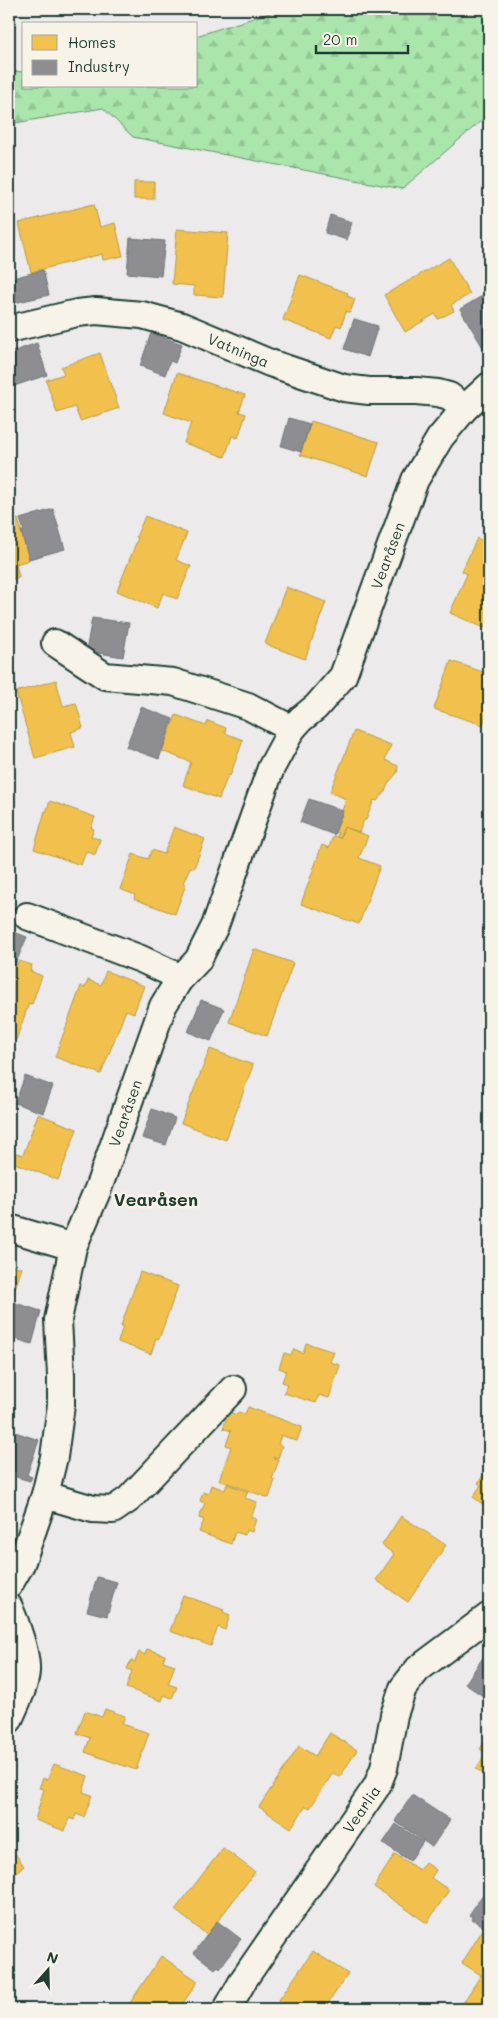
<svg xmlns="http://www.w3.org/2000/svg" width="498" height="2018" font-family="Mali,sans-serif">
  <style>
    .forest { fill: url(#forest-firs); stroke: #649170 }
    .homes { fill: #f2c14e; stroke: #b39946 }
    .industry { fill: #8d8d92; stroke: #6c7576 }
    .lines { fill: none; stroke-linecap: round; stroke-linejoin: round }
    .minor-casing { stroke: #1f3d34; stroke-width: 30 }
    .minor { stroke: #f7f3e8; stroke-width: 26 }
    .labels { text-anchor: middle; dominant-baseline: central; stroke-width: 5; stroke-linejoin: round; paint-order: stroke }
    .street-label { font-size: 15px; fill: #1f3d34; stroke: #f7f3e8 }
    .quarter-label { font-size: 18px; font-weight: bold; fill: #1f3d34; stroke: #f7f3e8 }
  </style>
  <defs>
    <pattern id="forest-firs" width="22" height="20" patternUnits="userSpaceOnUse" patternTransform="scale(1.25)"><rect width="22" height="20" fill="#aae5ab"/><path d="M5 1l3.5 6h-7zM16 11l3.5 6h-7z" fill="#92c594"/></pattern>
  </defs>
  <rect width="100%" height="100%" fill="#eceaeb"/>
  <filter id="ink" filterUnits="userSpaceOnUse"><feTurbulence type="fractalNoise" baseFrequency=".02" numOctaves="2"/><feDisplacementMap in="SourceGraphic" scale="10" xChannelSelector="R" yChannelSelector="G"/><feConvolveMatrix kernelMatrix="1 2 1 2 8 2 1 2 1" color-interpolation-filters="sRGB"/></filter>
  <g filter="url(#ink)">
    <path class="forest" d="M 282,9 L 489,9 L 489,114 L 402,189 L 133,137 L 103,108 L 9,124 L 9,71 L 24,72 L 24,86 L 196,86 L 196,36 Z"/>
    <path class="homes" d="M 134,182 L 154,182 L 154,199 L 134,199 Z
      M 94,204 L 100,227 L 115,223 L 123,256 L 103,260 L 102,254 L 31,272 L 19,223 Z
      M 177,229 L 228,233 L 223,297 L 194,295 L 194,286 L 172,284 Z
      M 449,258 L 470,294 L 451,305 L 454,311 L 438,319 L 435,314 L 405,332 L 384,295 Z
      M 300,275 L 348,293 L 347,296 L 355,299 L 350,313 L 346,311 L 341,327 L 336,325 L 331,338 L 283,320 Z
      M 100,353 L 119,408 L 80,421 L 75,407 L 57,413 L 46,380 L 64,374 L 61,367 Z
      M 177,373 L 245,395 L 239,412 L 246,414 L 238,438 L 232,436 L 225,457 L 184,443 L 191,423 L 164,413 Z
      M 311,421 L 379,442 L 368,476 L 300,455 Z
      M 11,503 L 16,519 L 18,519 L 29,560 L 16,564 L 19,577 L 9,580 L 9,504 Z
      M 145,516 L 187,533 L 176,560 L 191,566 L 177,599 L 163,593 L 157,608 L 117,591 L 138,538 L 136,537 Z
      M 477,538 L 489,544 L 489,630 L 450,613 L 467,574 L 462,571 Z
      M 286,587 L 326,602 L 305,659 L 265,644 Z
      M 451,661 L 489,674 L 489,707 L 483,725 L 434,709 Z
      M 56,680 L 63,706 L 76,703 L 83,728 L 71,732 L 75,747 L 35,758 L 16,692 Z
      M 176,715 L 206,726 L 208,721 L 226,728 L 225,733 L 243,740 L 230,776 L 228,775 L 219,799 L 183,785 L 191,762 L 162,751 Z
      M 354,731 L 391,745 L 385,760 L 398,766 L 397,773 L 389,782 L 385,791 L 377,801 L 374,800 L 366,820 L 364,820 L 359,832 L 344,827 L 340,838 L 337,837 L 338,833 L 335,832 L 346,799 L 330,792 Z
      M 50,801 L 95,817 L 91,828 L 94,829 L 91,837 L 100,839 L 95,855 L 86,851 L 81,865 L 34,849 L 45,811 L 46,812 Z
      M 174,827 L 205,839 L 194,868 L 190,867 L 183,883 L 186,884 L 175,914 L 134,899 L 135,895 L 120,889 L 133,854 L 148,859 L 152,850 L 164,854 Z
      M 344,827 L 368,836 L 359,858 L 380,866 L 359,924 L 301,904 L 322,845 L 329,848 L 333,836 L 340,838 Z
      M 254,949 L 293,963 L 267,1036 L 229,1022 Z
      M 19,961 L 32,965 L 30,971 L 42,976 L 32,1004 L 29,1003 L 16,1040 L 9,1037 L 9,962 L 17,965 Z
      M 106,971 L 144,986 L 134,1013 L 126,1010 L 101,1074 L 55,1057 L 81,986 L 85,988 L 88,980 L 101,985 Z
      M 210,1049 L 253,1065 L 226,1140 L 181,1123 Z
      M 38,1114 L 77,1129 L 58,1180 L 12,1162 L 16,1153 L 23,1155 Z
      M 9,1256 L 14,1258 L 11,1265 L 22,1268 L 9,1306 Z
      M 140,1272 L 178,1286 L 159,1339 L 156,1338 L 151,1354 L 118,1342 L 123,1326 L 121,1326 Z
      M 306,1343 L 334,1352 L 330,1362 L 340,1365 L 329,1398 L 319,1395 L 316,1403 L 284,1393 L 287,1384 L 282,1382 L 286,1371 L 279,1368 L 284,1353 L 291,1355 L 294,1349 L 303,1353 Z
      M 248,1407 L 302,1427 L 297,1441 L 281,1435 L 278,1444 L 282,1446 L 278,1458 L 273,1457 L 273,1458 L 279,1460 L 272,1479 L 275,1480 L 269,1498 L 219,1480 L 231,1447 L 226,1445 L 231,1431 L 223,1428 L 229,1412 L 237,1415 L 238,1412 L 245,1414 Z
      M 489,1467 L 489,1509 L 473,1497 L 481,1485 L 478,1483 Z
      M 227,1484 L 248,1492 L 245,1498 L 257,1502 L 251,1517 L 256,1519 L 252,1532 L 246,1530 L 245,1535 L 235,1532 L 231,1544 L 199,1532 L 204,1520 L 199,1518 L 205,1503 L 200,1501 L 203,1492 L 208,1494 L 211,1485 L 225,1490 Z
      M 401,1516 L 446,1545 L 408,1602 L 376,1580 L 394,1554 L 382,1545 Z
      M 183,1595 L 224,1610 L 223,1612 L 230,1615 L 225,1630 L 218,1627 L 211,1646 L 170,1631 Z
      M 147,1649 L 165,1655 L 163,1661 L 175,1665 L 168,1684 L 177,1687 L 172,1698 L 164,1695 L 162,1701 L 126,1688 L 132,1671 L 127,1669 L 131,1660 L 135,1662 L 139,1652 L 145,1655 Z
      M 105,1709 L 125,1716 L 122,1724 L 149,1733 L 136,1770 L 85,1752 L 90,1738 L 77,1733 L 85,1711 L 102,1717 Z
      M 330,1733 L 357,1750 L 340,1777 L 333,1773 L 310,1808 L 306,1806 L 291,1828 L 259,1807 L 299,1746 L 315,1756 Z
      M 489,1735 L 489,1777 L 476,1769 L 486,1753 L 480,1749 Z
      M 54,1764 L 88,1776 L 83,1792 L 92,1795 L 84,1817 L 76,1814 L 74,1820 L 69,1818 L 65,1831 L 35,1820 L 44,1789 L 39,1788 L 43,1778 L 47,1780 Z
      M 9,1845 L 24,1866 L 9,1877 Z
      M 223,1848 L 255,1872 L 207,1935 L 175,1910 Z
      M 395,1854 L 419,1870 L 425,1862 L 436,1870 L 431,1878 L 449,1890 L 427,1923 L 374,1887 Z
      M 482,1931 L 489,1935 L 489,2009 L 474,2009 L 463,2003 L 481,1975 L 462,1963 Z
      M 313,1951 L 348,1974 L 324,2009 L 293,2009 L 279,2000 Z
      M 161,1956 L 198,1981 L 179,2009 L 171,2005 L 168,2009 L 126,2009 Z"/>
    <path class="industry" d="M 330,215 L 352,222 L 347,240 L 325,233 Z
      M 130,238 L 165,241 L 161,276 L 127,273 Z
      M 43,270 L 49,295 L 10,304 L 9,279 Z
      M 487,293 L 489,298 L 489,348 L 485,351 L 460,309 Z
      M 354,319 L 378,326 L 368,357 L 344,349 Z
      M 151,333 L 182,344 L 175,363 L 170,361 L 165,375 L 140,366 Z
      M 37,343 L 47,375 L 11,387 L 9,381 L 9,353 Z
      M 289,418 L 310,424 L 301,452 L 281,446 Z
      M 53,509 L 65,549 L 29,559 L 21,531 L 24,531 L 20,519 Z
      M 92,618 L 129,623 L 123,657 L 86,651 Z
      M 141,707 L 173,719 L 159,759 L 126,747 Z
      M 309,799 L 343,811 L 334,835 L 300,822 Z
      M 9,930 L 27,937 L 15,965 L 9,962 Z
      M 201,1000 L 224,1009 L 211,1041 L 188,1032 Z
      M 25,1076 L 53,1086 L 43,1113 L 15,1103 Z
      M 152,1109 L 175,1118 L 166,1145 L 142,1138 Z
      M 12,1302 L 41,1311 L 32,1344 L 9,1337 L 9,1312 Z
      M 9,1430 L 39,1440 L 27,1475 L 32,1477 L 30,1481 L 16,1477 L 17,1472 L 9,1469 Z
      M 97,1577 L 117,1582 L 107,1616 L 87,1611 Z
      M 484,1656 L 489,1659 L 489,1700 L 465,1684 Z
      M 412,1795 L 450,1820 L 432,1847 L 395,1821 Z
      M 396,1824 L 423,1842 L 410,1861 L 383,1843 Z
      M 485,1891 L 489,1892 L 489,1931 L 472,1919 L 473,1917 L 469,1915 Z
      M 217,1921 L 241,1939 L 220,1968 L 218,1966 L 215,1969 L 194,1953 Z"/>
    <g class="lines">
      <g class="minor-casing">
        <g id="minor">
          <path id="s1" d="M 9,329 L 77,313 L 96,311 L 142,315 L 182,326 L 270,363 L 344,388 L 369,391 L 416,391 L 438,393 L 449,396 L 465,408"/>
          <path d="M 55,643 L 105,676 L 173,682 L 248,706 L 292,729"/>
          <path d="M 27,916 L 141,959 L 171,973 L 179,980"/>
          <path d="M 9,1228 L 73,1247"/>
          <path d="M 45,1495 L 93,1509 L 113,1510 L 129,1499 L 233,1389"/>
          <path id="s2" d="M 9,1585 L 21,1564 L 45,1495 L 54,1457 L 61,1405 L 61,1375 L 58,1320 L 73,1247 L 98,1189 L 163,1006 L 179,980 L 198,960 L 215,926 L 271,768 L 292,729 L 301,719 L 316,707 L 343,676 L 415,480 L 440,438 L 465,408 L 489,386"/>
          <path d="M 9,1607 C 16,1623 27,1654 26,1671 C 25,1688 15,1705 9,1720"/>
          <path id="s3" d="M 227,2009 L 244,1979 L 377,1786 L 384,1768 L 394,1715 L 403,1688 L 418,1669 L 489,1616"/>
        </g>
      </g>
      <use href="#minor" class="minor"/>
    </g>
  </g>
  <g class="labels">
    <g class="street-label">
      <text stroke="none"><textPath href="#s1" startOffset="238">Vatninga</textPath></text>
      <text stroke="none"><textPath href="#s2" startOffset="1116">Vearåsen</textPath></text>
      <text stroke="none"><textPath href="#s2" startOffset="492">Vearåsen</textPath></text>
      <text stroke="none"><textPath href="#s3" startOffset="241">Vearlia</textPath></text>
    </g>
    <g class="quarter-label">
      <text x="156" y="1199">Vearåsen</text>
    </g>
  </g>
  <rect width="498" height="2018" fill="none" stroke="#f7f3e8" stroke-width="30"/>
  <rect x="15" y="15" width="468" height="1988" fill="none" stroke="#1f3d34" stroke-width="2" filter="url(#ink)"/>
  <rect x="22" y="22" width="175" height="65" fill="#f7f3e8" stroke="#a1aaa0"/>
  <rect x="32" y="35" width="25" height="15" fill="#f2c14e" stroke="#a1aaa0"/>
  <text x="68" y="48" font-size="15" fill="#1f3d34">Homes</text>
  <rect x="32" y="60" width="25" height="15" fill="#8d8d92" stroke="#a1aaa0"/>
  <text x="68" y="72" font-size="15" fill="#1f3d34">Industry</text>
  <g transform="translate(48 1970) rotate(20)" stroke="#f7f3e8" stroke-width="4" paint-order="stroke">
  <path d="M0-4L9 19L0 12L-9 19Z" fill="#1f3d34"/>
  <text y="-8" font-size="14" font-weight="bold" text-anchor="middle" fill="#1f3d34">N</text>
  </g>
  <path d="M316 45v8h92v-8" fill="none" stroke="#1f3d34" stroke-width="2.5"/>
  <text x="323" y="45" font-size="15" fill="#1f3d34" stroke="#f7f3e8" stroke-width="4" paint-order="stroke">20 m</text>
</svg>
